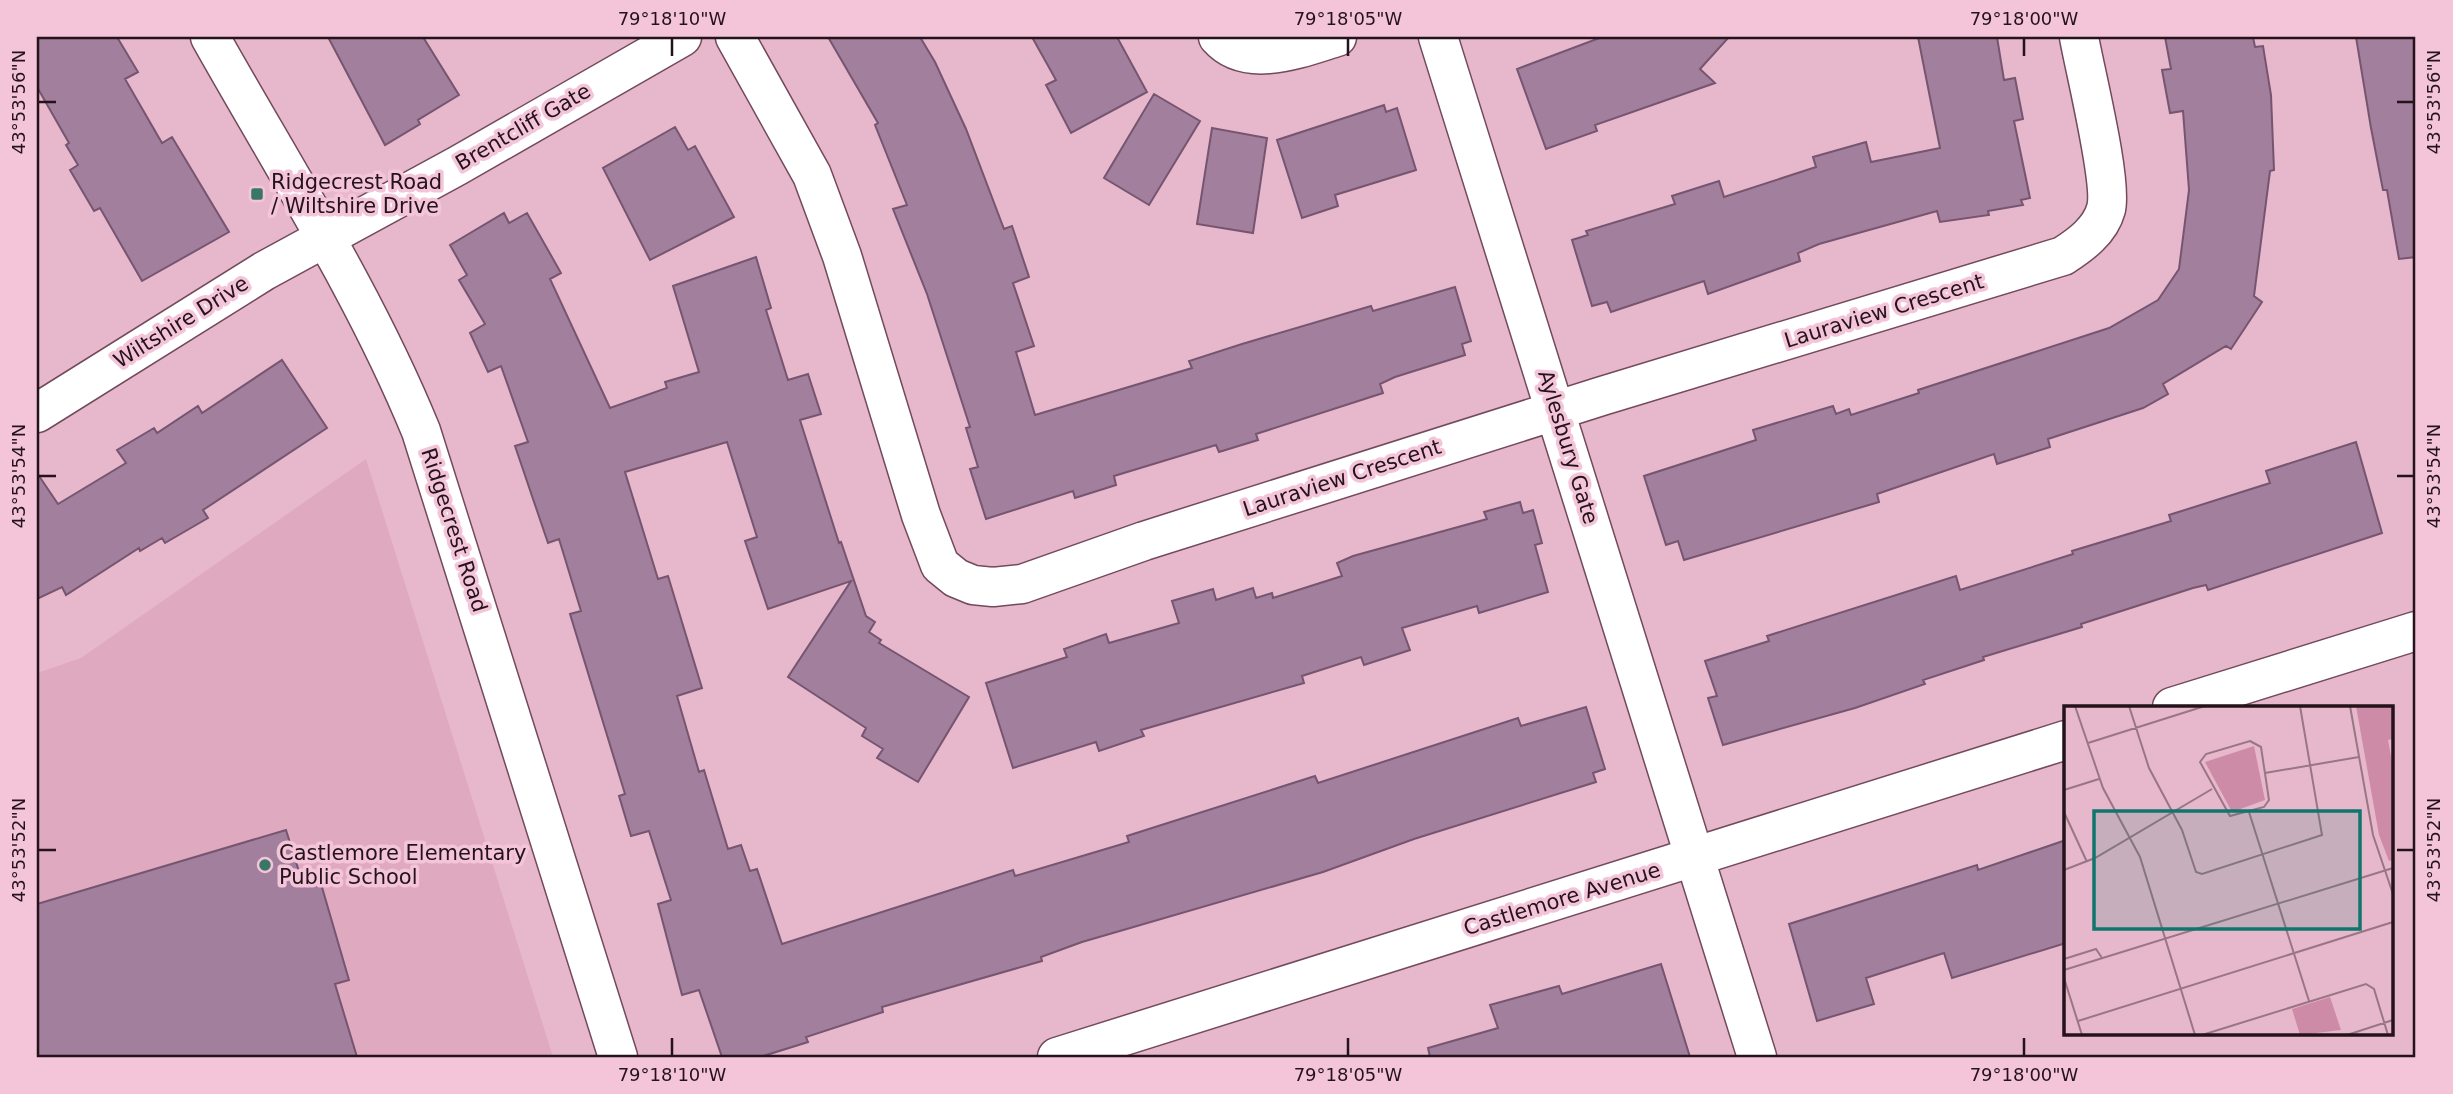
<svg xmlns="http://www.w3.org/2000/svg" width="2453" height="1094" font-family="'DejaVu Sans',sans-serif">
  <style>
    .built { fill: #dfa9bf }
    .building { fill: #a27f9c; stroke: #765571; stroke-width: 2 }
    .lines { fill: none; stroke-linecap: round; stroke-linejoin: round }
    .street-casing { stroke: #724a5b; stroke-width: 41 }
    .secondary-casing { stroke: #724a5b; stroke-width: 41 }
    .street { stroke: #fff; stroke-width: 38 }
    .secondary { stroke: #fff; stroke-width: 38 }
    .ticks { fill: none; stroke: #24131a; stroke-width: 2.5 }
    .poi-dot { fill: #387765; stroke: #f4c5d8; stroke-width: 2.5 }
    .labels { text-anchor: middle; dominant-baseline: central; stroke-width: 7; stroke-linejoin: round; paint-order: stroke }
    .street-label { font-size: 21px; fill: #24131a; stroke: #f4c5d8 }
    .poi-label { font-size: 21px; fill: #24131a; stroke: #f4c5d8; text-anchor: start }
    .inset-road { fill: none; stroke: #997684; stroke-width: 2 }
    .view { fill: #0f766e; fill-opacity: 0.15; stroke: #0f766e; stroke-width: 3.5 }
    .inset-edge { fill: none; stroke: #24131a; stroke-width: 3.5 }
    .neatline { fill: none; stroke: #24131a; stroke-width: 2.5 }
    .ticks-label { font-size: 18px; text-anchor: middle; fill: #24131a }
  </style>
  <rect width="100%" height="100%" fill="#e7b8cb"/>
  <path class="built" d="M 366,459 L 553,1057 L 37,1057 L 37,673 L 81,658 Z"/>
  <path class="building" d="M 37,37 L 117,37 L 138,72 L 125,79 L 162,143 L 172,137 L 229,232 L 142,281 L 100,208 L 94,211 L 70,170 L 78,165 L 66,145 L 69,143 L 37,87 Z
    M 328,37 L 423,37 L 459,95 L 418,120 L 420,124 L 385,145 Z
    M 828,37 L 920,37 L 935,62 L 966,129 L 1004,229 L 1012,226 L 1029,277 L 1013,283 L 1034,346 L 1016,352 L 1035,415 L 1192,368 L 1189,361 L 1242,344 L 1371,306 L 1373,311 L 1455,287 L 1471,341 L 1462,344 L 1465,355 L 1395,377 L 1380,384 L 1383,393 L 1256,434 L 1258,440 L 1219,452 L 1216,445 L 1114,476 L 1116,485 L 1075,498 L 1073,491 L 986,519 L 970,469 L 978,467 L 966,428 L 970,427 L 927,294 L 893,209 L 907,205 L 875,125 L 878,123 Z
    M 1032,37 L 1117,37 L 1147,92 L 1071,133 L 1046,85 L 1056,80 Z
    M 1602,37 L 1729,37 L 1700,69 L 1715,83 L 1595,125 L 1597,131 L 1546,149 L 1517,69 Z
    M 1918,37 L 1997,37 L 2004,80 L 2015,78 L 2023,119 L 2014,121 L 2030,198 L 2021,200 L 2023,205 L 1988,211 L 1989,215 L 1940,222 L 1937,211 L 1819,244 L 1798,253 L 1800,261 L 1708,294 L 1704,281 L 1611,312 L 1607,302 L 1592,306 L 1572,240 L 1588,235 L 1586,231 L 1675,204 L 1672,196 L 1719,181 L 1724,197 L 1816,167 L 1813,157 L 1866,142 L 1871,162 L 1940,148 Z
    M 2165,37 L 2253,37 L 2255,47 L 2263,46 L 2271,95 L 2274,170 L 2270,171 L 2254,296 L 2262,302 L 2231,349 L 2226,346 L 2163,384 L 2168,394 L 2143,408 L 2048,439 L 2050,447 L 1997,464 L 1994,454 L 1877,494 L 1879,502 L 1684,560 L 1678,541 L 1666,545 L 1644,476 L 1756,440 L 1753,430 L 1833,406 L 1836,414 L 1849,409 L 1851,415 L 1919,393 L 1918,390 L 2109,328 L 2158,300 L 2179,269 L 2189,190 L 2183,111 L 2170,113 L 2162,70 L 2171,69 Z
    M 2356,37 L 2416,37 L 2416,257 L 2399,259 L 2387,190 L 2383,190 L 2371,128 Z
    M 1154,94 L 1200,121 L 1149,205 L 1104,178 Z
    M 1384,105 L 1386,112 L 1397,108 L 1416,170 L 1335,195 L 1338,206 L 1302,218 L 1277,140 Z
    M 675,127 L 688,150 L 695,146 L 734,217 L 650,260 L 603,168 Z
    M 1212,128 L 1267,138 L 1253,233 L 1197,224 Z
    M 504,213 L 509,223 L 527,213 L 561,273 L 550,279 L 610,408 L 667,388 L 665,382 L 699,372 L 673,286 L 756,257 L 771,308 L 766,310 L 788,380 L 808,374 L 821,414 L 800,420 L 839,543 L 841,542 L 866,616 L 875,622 L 869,632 L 881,640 L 879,643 L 969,697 L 918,782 L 877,758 L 883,749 L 862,736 L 866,728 L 788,677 L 851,581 L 768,609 L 745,541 L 757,537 L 727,442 L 625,472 L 658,579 L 668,576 L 702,688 L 677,696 L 699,772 L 704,770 L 728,849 L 741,845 L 750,871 L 757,869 L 782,944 L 1013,870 L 1015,876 L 1129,842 L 1127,836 L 1315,776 L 1318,783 L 1518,718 L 1521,726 L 1586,707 L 1605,769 L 1593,773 L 1596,782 L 1414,839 L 1323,872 L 1082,942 L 1041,957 L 1042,961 L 882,1007 L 883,1012 L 806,1037 L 808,1042 L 760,1057 L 722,1057 L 699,990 L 682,995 L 658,904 L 671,900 L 649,831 L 631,836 L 619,796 L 625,794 L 570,614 L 581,611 L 559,539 L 548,543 L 515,446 L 528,442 L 501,366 L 488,372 L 470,333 L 485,324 L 459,280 L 467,275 L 450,245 Z
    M 282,360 L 327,428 L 203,510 L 208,518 L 165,543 L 162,538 L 140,551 L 139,548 L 66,595 L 62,587 L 37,599 L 37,473 L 58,504 L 126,463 L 117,450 L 154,428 L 157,433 L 198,406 L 202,413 Z
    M 2356,442 L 2382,533 L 2208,590 L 2206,585 L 2193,588 L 2081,624 L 2082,627 L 1983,657 L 1984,660 L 1923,680 L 1925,684 L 1855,708 L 1723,745 L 1708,698 L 1717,696 L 1705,661 L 1769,641 L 1767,636 L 1956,576 L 1960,590 L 2073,554 L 2072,551 L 2171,521 L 2169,515 L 2270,483 L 2266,471 Z
    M 1520,502 L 1523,513 L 1533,510 L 1542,543 L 1535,545 L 1548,592 L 1479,613 L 1477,606 L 1402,628 L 1410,650 L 1364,665 L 1361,657 L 1302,676 L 1304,683 L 1141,730 L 1144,736 L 1099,751 L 1096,742 L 1013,768 L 986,683 L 1067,657 L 1064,649 L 1106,634 L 1109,643 L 1179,623 L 1172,601 L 1213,589 L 1216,600 L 1253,588 L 1256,598 L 1272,593 L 1273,598 L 1342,576 L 1337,563 L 1353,556 L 1487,519 L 1484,512 Z
    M 286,830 L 302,881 L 319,877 L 349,980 L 335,984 L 357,1057 L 37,1057 L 37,904 Z
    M 2066,840 L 2066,943 L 1952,978 L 1944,953 L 1866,978 L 1874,1004 L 1817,1021 L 1789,924 L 1977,865 L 1978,870 Z
    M 1661,964 L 1690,1057 L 1430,1057 L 1428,1048 L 1498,1028 L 1490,1005 L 1559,986 L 1562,994 Z"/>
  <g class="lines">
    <g class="street-casing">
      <path id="street" d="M 210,37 C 283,167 364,292 421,431 L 618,1057
        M 735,37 L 812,175 L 842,256 L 921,515 L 940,565 L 956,578 L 973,585 L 993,587 L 1022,584 L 1144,541 L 1602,396 L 2063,256 C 2080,245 2100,231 2106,209 C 2113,182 2085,71 2079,37
        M 1218,37 C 1247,70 1301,48 1337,37
        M 1438,37 L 1757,1057
        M 37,413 L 264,271 L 457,166 L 682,37"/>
    </g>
    <g class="secondary-casing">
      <path id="secondary" d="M 2172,707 L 2416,631
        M 1057,1057 L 2066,740"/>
    </g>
    <use href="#street" class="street"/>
    <use href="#secondary" class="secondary"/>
  </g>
  <path class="ticks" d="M 672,38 L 672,56M 1348,38 L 1348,56M 2024,38 L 2024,56M 38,102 L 56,102M 2397,102 L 2414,102M 38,476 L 56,476M 2397,476 L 2414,476M 38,850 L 56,850M 2397,850 L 2414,850M 672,1038 L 672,1056M 1348,1038 L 1348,1056M 2024,1038 L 2024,1056"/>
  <g class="poi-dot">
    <rect x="250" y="187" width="14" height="14" rx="3.5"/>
    <circle cx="265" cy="865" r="7"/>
  </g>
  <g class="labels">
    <g class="street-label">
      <text transform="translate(523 127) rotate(-30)">Brentcliff Gate</text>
      <text transform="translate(1884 311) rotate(-17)">Lauraview Crescent</text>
      <text transform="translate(181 322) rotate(-32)">Wiltshire Drive</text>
      <text transform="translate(1568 447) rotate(73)">Aylesbury Gate</text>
      <text transform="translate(1342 478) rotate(-18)">Lauraview Crescent</text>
      <text transform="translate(454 530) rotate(72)">Ridgecrest Road</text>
      <text transform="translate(1562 899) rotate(-17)">Castlemore Avenue</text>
    </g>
    <g class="poi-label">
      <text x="271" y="182">Ridgecrest Road<tspan x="271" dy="24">/ Wiltshire Drive</tspan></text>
      <text x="279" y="853">Castlemore Elementary<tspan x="279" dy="24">Public School</tspan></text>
    </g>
  </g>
  <g transform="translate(2064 706)">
    <rect width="329" height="329" fill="#e7b8cb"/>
    <path d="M 292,0 L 329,0 L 329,33 L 324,34 L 329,61 L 329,154 L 325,155 L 315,129 ZM 190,40 L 201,94 L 168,106 L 141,56 ZM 266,291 L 277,324 L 236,329 L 228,303 Z" fill="#ce8ba8"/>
    <path class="inset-road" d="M 11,0 L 39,82 L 76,151 L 131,329M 65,0 L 85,62 L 118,124 L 132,166 L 138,168 L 258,129 L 236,0M 286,0 L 309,129 L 329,188M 186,35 L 197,41 L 205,94 L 200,101 L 166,110 L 136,56 L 142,48 ZM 24,37 L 141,0M 201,67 L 295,51M 0,84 L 35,73M 0,106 L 23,156M 185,106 L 245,295M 0,164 L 31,152 L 148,83M 0,253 L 32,243 L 38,252M 0,264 L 329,162M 0,272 L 18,329M 14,315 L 329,216M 138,329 L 302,278 L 310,283 L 324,329M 283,329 L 329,314"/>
    <path class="view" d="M 30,105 L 296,105 L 296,223 L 30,223 Z"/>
    <rect width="329" height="329" class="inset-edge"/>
  </g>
  <rect width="2453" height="1094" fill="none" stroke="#f4c5d8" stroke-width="77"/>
  <rect x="38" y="38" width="2376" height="1018" class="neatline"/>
  <g class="ticks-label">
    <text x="672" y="25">79°18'10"W</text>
    <text x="1348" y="25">79°18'05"W</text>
    <text x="2024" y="25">79°18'00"W</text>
    <text transform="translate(19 102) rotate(-90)" y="6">43°53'56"N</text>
    <text transform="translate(2434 102) rotate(-90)" y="6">43°53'56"N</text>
    <text transform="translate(19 476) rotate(-90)" y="6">43°53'54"N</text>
    <text transform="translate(2434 476) rotate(-90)" y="6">43°53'54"N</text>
    <text transform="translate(19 850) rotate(-90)" y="6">43°53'52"N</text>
    <text transform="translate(2434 850) rotate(-90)" y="6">43°53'52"N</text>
    <text x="672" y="1081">79°18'10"W</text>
    <text x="1348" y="1081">79°18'05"W</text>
    <text x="2024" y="1081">79°18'00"W</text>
  </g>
</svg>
